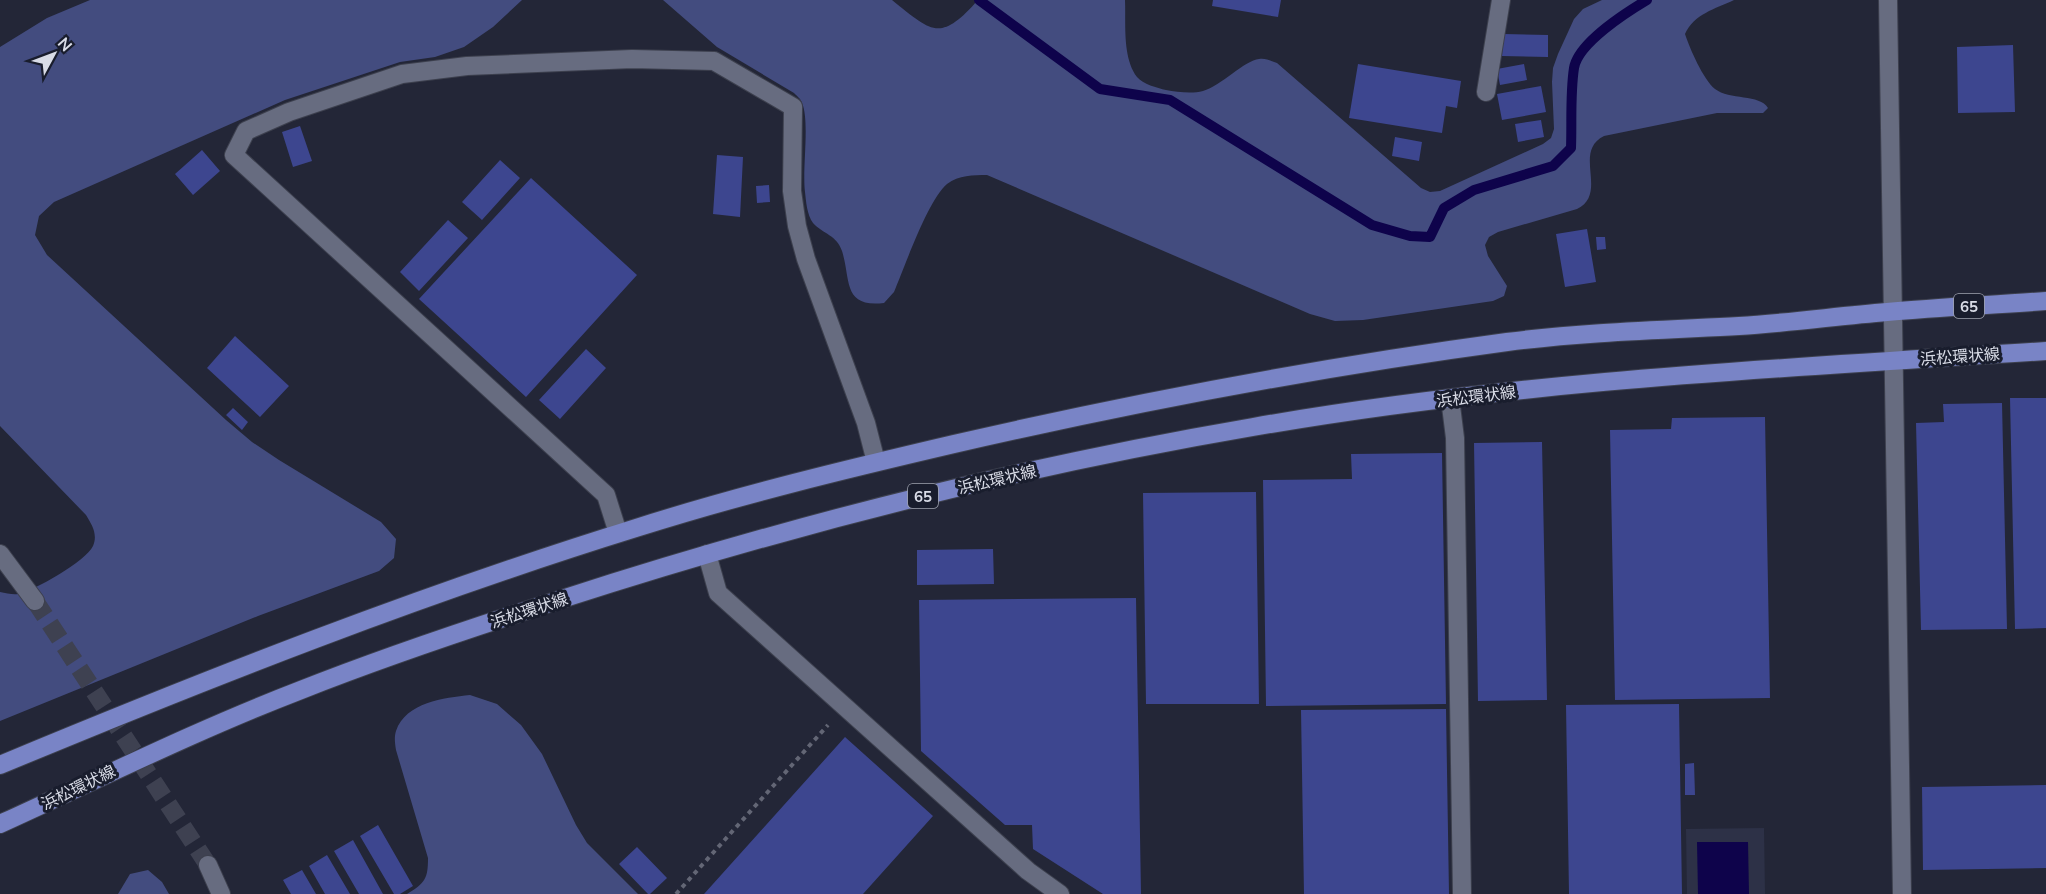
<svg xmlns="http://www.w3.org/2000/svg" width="2046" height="894" font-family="Mulish,'Noto Sans JP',sans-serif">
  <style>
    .built { fill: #2d3147 }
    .green { fill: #434c7f }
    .water { fill: #0e034b }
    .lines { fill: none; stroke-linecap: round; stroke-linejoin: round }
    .stream { stroke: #0e034b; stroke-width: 10 }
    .building { fill: #3d468f }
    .street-tunnel { stroke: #3e4151; stroke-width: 18; stroke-dasharray: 18 9; stroke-linecap: butt }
    .street-casing { stroke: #3d404e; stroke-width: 20 }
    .secondary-casing { stroke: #3d404e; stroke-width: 20 }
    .primary-casing { stroke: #3d404e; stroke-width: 20 }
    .path { stroke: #636675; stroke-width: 4; stroke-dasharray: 4.5 4.5; stroke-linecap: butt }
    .street { stroke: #676c80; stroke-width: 18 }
    .secondary { stroke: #676c80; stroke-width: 18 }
    .primary { stroke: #7984c6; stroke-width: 18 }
    .labels { text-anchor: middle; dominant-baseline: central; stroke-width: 6; stroke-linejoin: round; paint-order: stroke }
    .shield { fill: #191d2d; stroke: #9fa3af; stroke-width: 1.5 }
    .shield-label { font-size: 15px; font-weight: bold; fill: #d9dce7 }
    .street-label { font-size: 16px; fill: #d9dce7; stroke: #191d2d }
  </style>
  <rect width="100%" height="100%" fill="#232637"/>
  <path class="built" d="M 1764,828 L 1765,894 L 1687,894 L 1686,829 Z"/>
  <path class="green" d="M 90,0 L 522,0 L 493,27 L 464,47 L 435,57 L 400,62 L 285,100 L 54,202 L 39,216 L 35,235 L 47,255 L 226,420 L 252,442 L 279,460 L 381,522 L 396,539 L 394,558 L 379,571 L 258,616 L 0,721 L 0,592 C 6,593 13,595 18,594 C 34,591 86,561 93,546 C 98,534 92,525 86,515 L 0,426 L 0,47 L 47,18 Z
    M 663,0 L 892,0 C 932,32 940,43 978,0 L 1125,0 C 1126,23 1122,57 1137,77 C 1143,84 1157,88 1166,90 C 1177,92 1192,94 1203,91 C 1221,86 1245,60 1259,59 C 1266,58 1271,61 1277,63 L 1421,188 L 1430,192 L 1440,191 L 1543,144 L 1551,138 L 1554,129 L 1552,82 L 1553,68 L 1558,54 L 1574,19 L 1583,9 L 1602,0 L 1734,0 C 1715,9 1694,14 1685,34 C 1690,49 1703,79 1715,89 C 1729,100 1760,94 1768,108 L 1763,113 L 1717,113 L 1604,136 C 1572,152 1609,193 1577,209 L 1498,232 L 1489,237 L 1485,245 L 1488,256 L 1507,286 L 1504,296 L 1493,301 L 1363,320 L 1335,321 L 1310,314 L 987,175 C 973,175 959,175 947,184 C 928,200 905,266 894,292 L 884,303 C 842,308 851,279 842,251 C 837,235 823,234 813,223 C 807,215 806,201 805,192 C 802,169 810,121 802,103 C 801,99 797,96 794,93 L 717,47 Z
    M 470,695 L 497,704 L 521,725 L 542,754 L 576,825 L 587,843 L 638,894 L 407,894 C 425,883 428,879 428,858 L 396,750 C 395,744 394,737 396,731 C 406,702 444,698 470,695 Z
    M 148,870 L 162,882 L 169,894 L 118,894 L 130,874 Z"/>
  <path class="water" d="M 1697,842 L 1748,842 L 1749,894 L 1698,894 Z"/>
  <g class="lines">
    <path class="stream" d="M 979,0 L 1100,89 L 1170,100 L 1372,225 L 1410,236 L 1430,237 L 1444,208 L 1474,190 L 1553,166 L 1571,148 C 1572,122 1570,94 1574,68 C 1578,43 1627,12 1647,0"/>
  </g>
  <path class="building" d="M 1213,0 L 1281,0 L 1278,17 L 1212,6 Z
    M 1503,34 L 1548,35 L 1548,57 L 1502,56 Z
    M 2013,45 L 2015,112 L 1958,113 L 1957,47 Z
    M 1358,64 L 1461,81 L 1457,108 L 1446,106 L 1442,133 L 1349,118 Z
    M 1524,64 L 1527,80 L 1500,85 L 1497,69 Z
    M 1541,86 L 1546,112 L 1502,120 L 1497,94 Z
    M 1541,120 L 1544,137 L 1518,142 L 1515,124 Z
    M 300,126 L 312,161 L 293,167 L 282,132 Z
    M 1395,137 L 1422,142 L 1419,161 L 1392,156 Z
    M 202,150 L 220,171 L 193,195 L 175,174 Z
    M 717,155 L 743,157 L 740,217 L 713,214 Z
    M 500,160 L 520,178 L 482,220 L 462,202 Z
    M 531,178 L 637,275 L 526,397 L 419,299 Z
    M 769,185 L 770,202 L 757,203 L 756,186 Z
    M 448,220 L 468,238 L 419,291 L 400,272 Z
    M 1587,229 L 1596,282 L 1565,287 L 1556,234 Z
    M 1596,237 L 1605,237 L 1606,249 L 1597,250 Z
    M 235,336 L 289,386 L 260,417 L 207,368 Z
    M 586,349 L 606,368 L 560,419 L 539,400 Z
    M 2010,398 L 2046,398 L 2046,628 L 2015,629 Z
    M 2002,403 L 2007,629 L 1921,630 L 1916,423 L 1944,422 L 1943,404 Z
    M 233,408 L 248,422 L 242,430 L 226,415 Z
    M 1765,417 L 1770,698 L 1615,700 L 1610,430 L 1671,429 L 1672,418 Z
    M 1542,442 L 1547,700 L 1478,701 L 1474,443 Z
    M 1442,453 L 1446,704 L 1266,706 L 1263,480 L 1352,479 L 1351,454 Z
    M 1256,492 L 1259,704 L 1146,704 L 1143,493 Z
    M 993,549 L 994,584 L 917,585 L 917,550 Z
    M 1136,598 L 1141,894 L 1103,894 L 1033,849 L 1032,825 L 1005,825 L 921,751 L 919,600 Z
    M 1679,704 L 1682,894 L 1569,894 L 1566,705 Z
    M 1446,709 L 1449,894 L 1304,894 L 1301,710 Z
    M 845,737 L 933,816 L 863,894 L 704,894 Z
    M 1694,763 L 1695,795 L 1685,795 L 1685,764 Z
    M 2046,785 L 2046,868 L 1923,870 L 1922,787 Z
    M 378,825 L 413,886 L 400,894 L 394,894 L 360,836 Z
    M 353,840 L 383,894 L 359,894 L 334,851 Z
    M 637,847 L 667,878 L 650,894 L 648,894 L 619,864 Z
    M 327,855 L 350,894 L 325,894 L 309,866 Z
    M 302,870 L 316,894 L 291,894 L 283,880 Z"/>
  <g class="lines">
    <path class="street-tunnel" d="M 35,601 L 208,865"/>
    <g class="street-casing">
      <path id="street" d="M 1486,92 L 1501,0
        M 1450,398 L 1455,438 L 1462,894
        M 618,533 L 606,495 L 234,155 L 246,131 L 289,112 L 402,74 L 467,66 L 632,59 L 714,61 L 793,107 L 792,191 L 797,226 L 806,259 L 866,423 L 876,462
        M 0,554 L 35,601
        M 707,554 L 718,593 L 1028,871 L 1060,894
        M 208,865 L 221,894"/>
    </g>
    <g class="secondary-casing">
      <path id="secondary" d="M 1888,0 L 1902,894"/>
    </g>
    <g class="primary-casing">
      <path id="primary" d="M 0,765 C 209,678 420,595 636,528 C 740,495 847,469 954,444 C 1137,402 1321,367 1507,342 C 1584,332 1661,330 1739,326 C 1789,323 1838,316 1887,312 C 1940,307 1993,305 2046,301
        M 0,824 C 101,778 197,730 301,690 C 387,656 474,627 562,599 C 788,526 1019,467 1253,427 C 1515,381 1781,368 2046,351"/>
    </g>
    <path class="path" d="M 676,894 L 828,725"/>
    <use href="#street" class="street"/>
    <use href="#secondary" class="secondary"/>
    <use href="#primary" class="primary"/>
  </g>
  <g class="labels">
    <g class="shield">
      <rect x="1954" y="294" width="30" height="24" rx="4.5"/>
      <rect x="908" y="484" width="30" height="24" rx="4.5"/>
    </g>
    <g class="shield-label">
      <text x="1969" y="306">65</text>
      <text x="923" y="496">65</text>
    </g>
    <g class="street-label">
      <text transform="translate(1960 356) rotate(-4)">浜松環状線</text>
      <text transform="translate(1476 396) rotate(-7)">浜松環状線</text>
      <text transform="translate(997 479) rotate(-13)">浜松環状線</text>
      <text transform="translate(529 610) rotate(-18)">浜松環状線</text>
      <text transform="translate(78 787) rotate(-26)">浜松環状線</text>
    </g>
  </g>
  <g transform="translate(54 54) rotate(49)" stroke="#191d2d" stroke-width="4.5" paint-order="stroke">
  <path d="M0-4.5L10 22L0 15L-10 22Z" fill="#d9dce7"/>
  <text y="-9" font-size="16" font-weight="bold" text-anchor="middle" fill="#d9dce7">N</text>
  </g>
</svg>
